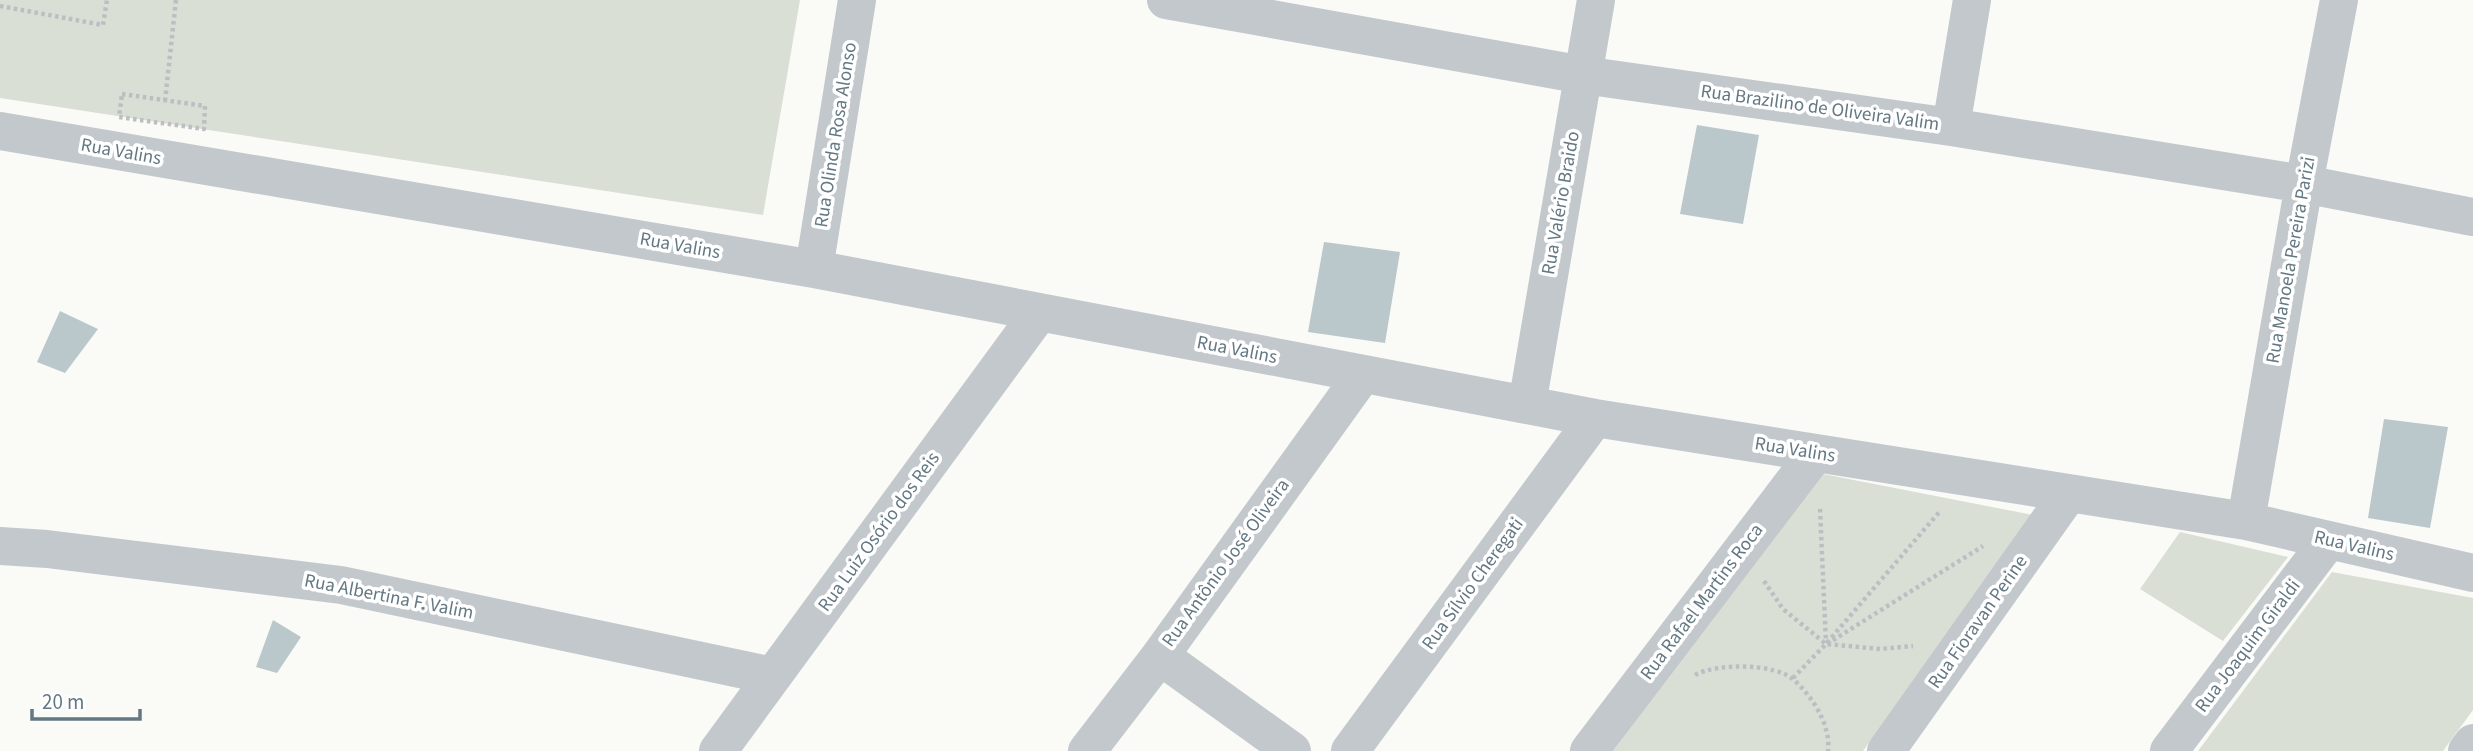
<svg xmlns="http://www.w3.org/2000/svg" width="2473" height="751" font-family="'Source Sans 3',sans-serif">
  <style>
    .green { fill: #dadfd6 }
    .water { fill: #bac8cb }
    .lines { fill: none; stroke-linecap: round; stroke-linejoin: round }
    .path { stroke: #bbbfc2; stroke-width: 4.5; stroke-dasharray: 3.5 3.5; stroke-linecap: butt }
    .minor { stroke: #c3c8cc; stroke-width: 38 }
    .labels { text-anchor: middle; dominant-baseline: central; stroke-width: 7; stroke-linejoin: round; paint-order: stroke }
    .street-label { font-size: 19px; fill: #647883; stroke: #fff }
  </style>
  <rect width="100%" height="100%" fill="#fafaf7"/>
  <path class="green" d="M 0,0 L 800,0 L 763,215 L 0,98 Z
    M 1818,473 L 2033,515 L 1863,751 L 1613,751 Z
    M 2180,532 L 2288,557 L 2223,641 L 2140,589 Z
    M 2332,572 L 2473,598 L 2473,710 L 2443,751 L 2198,751 Z"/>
  <path class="water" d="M 1697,125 L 1759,135 L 1743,224 L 1680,214 Z
    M 1324,242 L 1400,252 L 1385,343 L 1308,332 Z
    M 60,311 L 98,329 L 65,373 L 37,362 Z
    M 2384,419 L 2448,427 L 2430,528 L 2368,518 Z
    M 273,620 L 301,637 L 277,673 L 256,667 Z"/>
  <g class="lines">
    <path class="path" d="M 0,6 L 103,25 L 107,0
      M 122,94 L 205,106 L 204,129 L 119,117 Z
      M 165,101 L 176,0
      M 1820,509 L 1826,643
      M 1764,581 L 1783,609 L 1826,644 L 1880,649 L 1913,646
      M 1827,644 L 1983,546
      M 1695,675 C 1716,663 1776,663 1794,680 C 1813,697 1831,726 1828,751
      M 1793,678 L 1826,644 L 1941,510"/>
    <path class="minor" d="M 1166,0 L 1583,75 L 1951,127 L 2304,184 L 2473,217
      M 1951,127 L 1972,0
      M 0,131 L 814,269 L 1595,418 L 2246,521 L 2473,573
      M 814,269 L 857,0
      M 1527,405 L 1596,0
      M 2246,521 L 2304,184 L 2339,0
      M 0,546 L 47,549 L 341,585 L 773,676
      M 1160,656 L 1292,751
      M 718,751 L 1039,313
      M 1087,751 L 1160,656 L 1363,374
      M 1350,751 L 1595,418
      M 1589,751 L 1815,454
      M 1886,751 L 2069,493
      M 2169,751 L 2328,541
      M 2467,751 L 2473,743"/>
  </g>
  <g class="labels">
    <g class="street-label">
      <text transform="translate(1820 108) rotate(8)">Rua Brazilino de Oliveira Valim</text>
      <text transform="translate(836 135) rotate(-81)">Rua Olinda Rosa Alonso</text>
      <text transform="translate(121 152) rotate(10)">Rua Valins</text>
      <text transform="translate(1561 203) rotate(-80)">Rua Valério Braido</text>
      <text transform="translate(680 246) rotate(10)">Rua Valins</text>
      <text transform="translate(2291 260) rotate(-80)">Rua Manoela Pereira Parizi</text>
      <text transform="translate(1237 350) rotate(11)">Rua Valins</text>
      <text transform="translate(1795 450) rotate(9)">Rua Valins</text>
      <text transform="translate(879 532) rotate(-54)">Rua Luiz Osório dos Reis</text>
      <text transform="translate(2354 546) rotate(13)">Rua Valins</text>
      <text transform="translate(1226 563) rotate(-54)">Rua Antônio José Oliveira</text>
      <text transform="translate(1473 584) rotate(-54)">Rua Sílvio Cheregati</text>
      <text transform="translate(389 597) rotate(11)">Rua Albertina F. Valim</text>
      <text transform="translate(1702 602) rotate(-53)">Rua Rafael Martins Roca</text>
      <text transform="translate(1978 622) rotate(-55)">Rua Fioravan Perine</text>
      <text transform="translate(2248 646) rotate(-53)">Rua Joaquim Giraldi</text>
    </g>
  </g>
  <path d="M32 709v10h108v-10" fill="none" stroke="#647883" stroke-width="3.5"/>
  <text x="42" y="709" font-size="21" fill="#647883" stroke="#ffffff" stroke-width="5" paint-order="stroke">20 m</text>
</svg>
